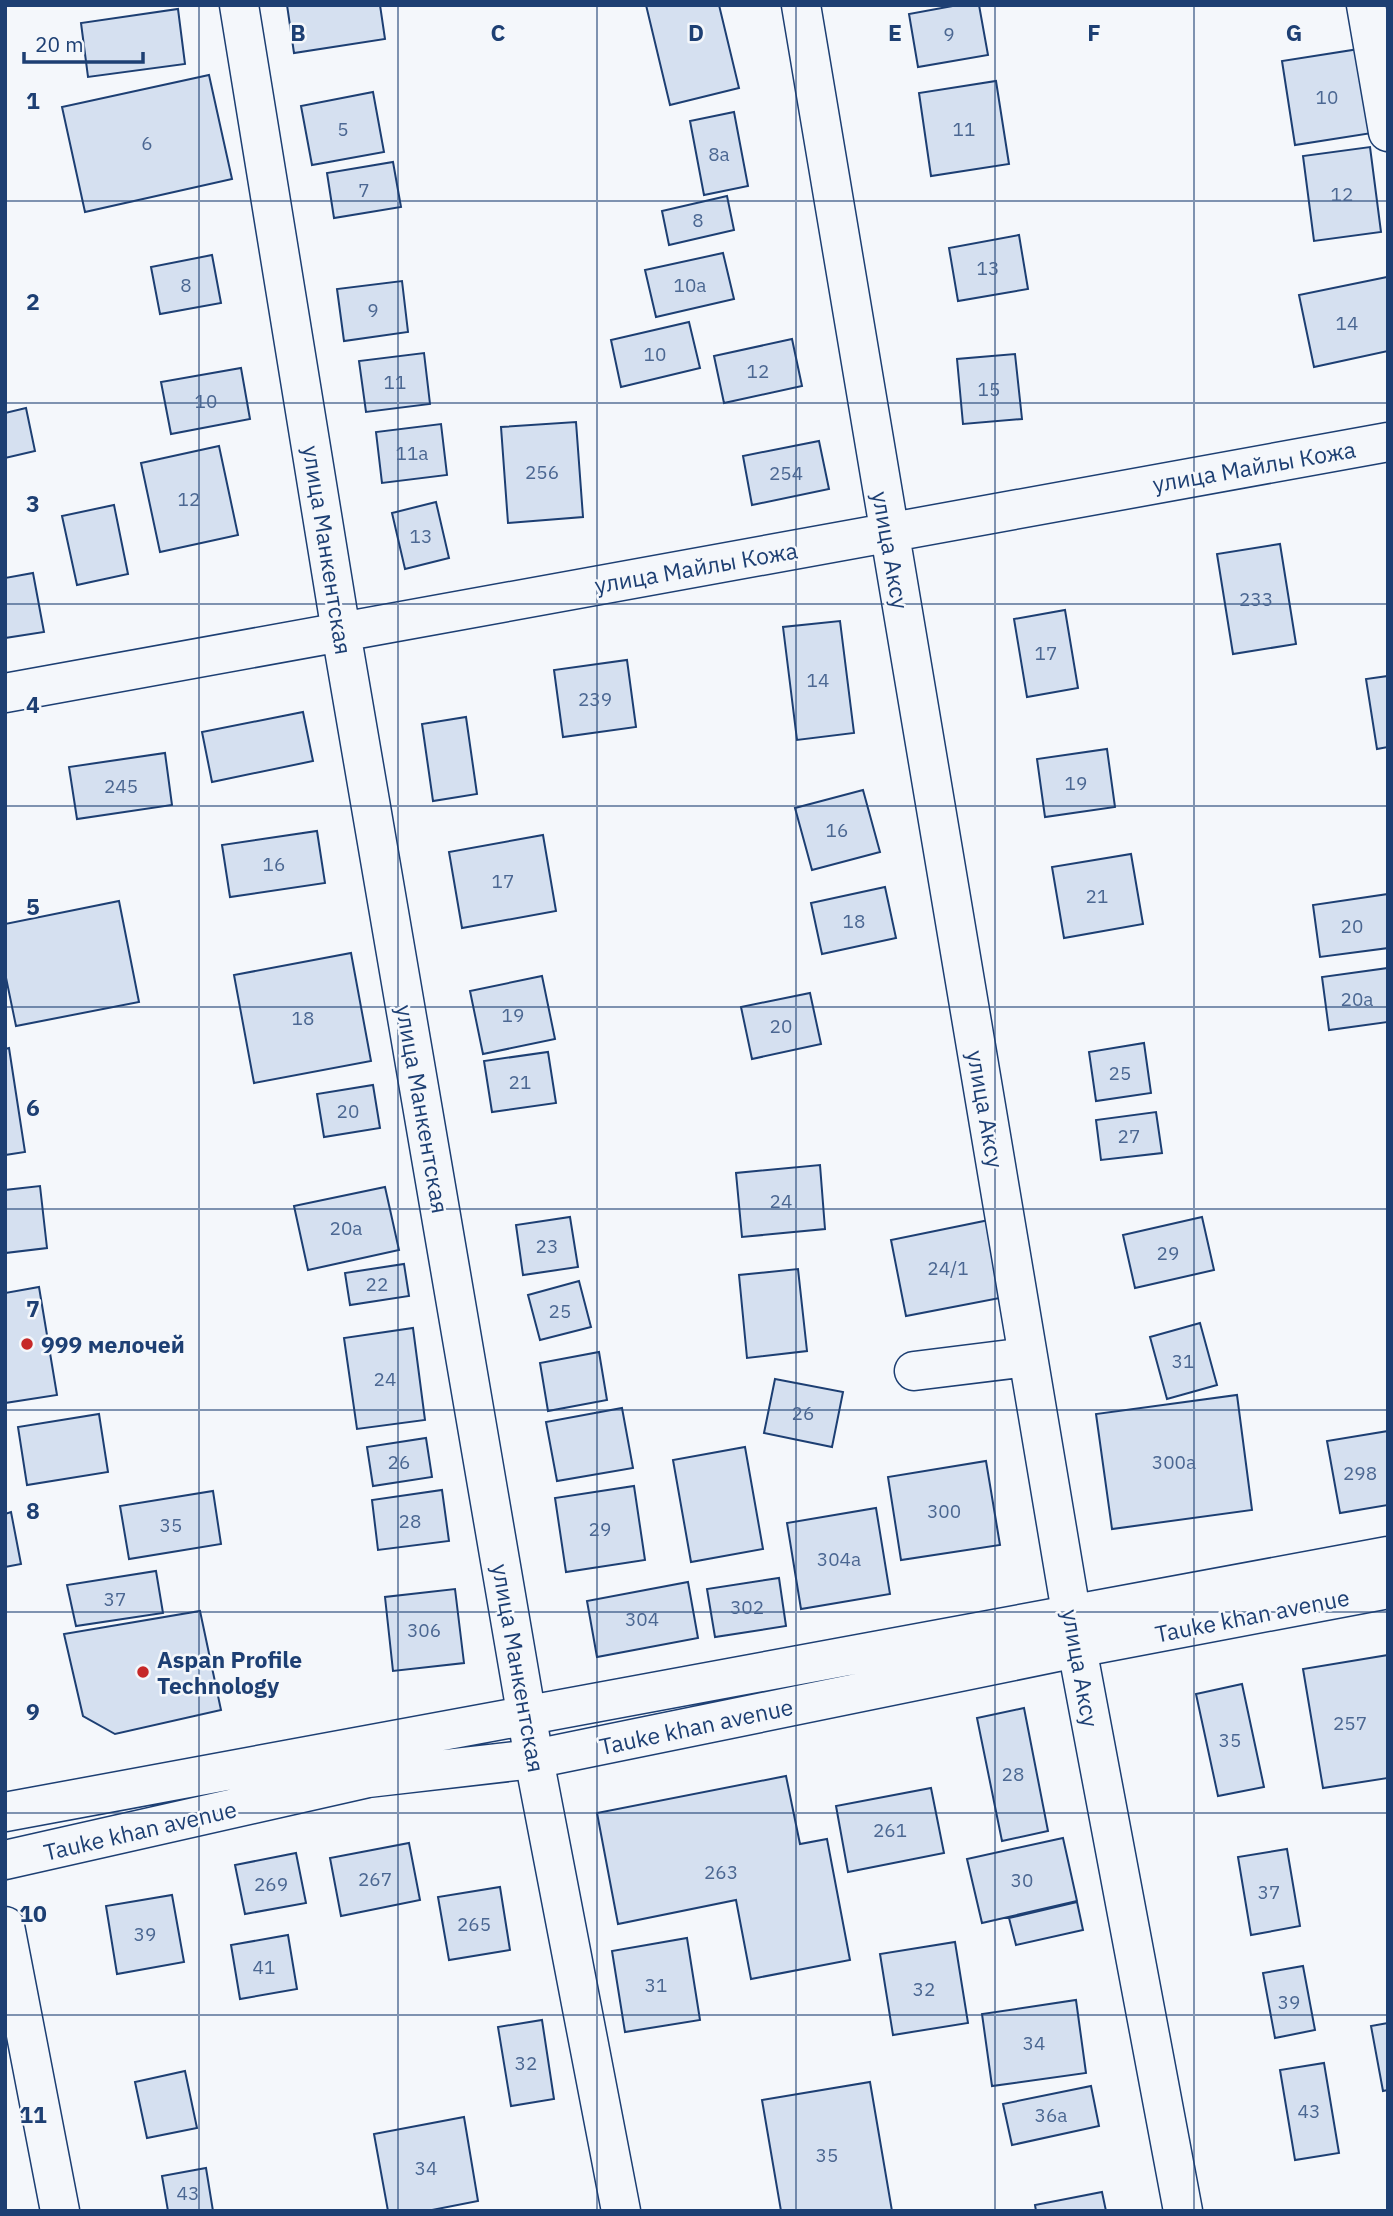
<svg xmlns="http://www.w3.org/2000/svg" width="1393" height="2216" font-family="'IBM Plex Sans',sans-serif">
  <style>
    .building { fill: #d5e0f0; stroke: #1d3f73; stroke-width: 2 }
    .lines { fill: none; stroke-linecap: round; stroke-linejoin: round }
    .minor-casing { stroke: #1d3f73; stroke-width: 41 }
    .major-casing { stroke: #1d3f73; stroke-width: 41 }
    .minor { stroke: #f4f7fb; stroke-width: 38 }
    .major { stroke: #f4f7fb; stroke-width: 38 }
    .grid { fill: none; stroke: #1d3f73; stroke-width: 2; stroke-opacity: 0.55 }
    .poi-dot { fill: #c62828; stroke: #f4f7fb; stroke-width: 2.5 }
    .labels { text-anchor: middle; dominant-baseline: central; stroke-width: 5; stroke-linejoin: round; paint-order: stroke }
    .number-label { font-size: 19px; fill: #4b6792 }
    .street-label { font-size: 23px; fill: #1d3f73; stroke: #f4f7fb }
    .poi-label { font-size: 23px; font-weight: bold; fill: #1d3f73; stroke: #f4f7fb; text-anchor: start }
    .grid-label { font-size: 23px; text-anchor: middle; font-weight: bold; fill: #1d3f73; stroke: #f4f7fb; stroke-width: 5; stroke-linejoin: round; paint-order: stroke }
  </style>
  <rect width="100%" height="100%" fill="#f4f7fb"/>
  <path class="building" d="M 287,5 L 380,5 L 385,39 L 294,53 Z
    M 646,5 L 719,5 L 739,88 L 670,105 Z
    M 958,5 L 979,5 L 988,55 L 918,67 L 909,14 Z
    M 178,9 L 185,64 L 88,77 L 81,23 Z
    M 1359,49 L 1372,133 L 1295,145 L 1282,61 Z
    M 209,75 L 232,179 L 85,212 L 62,107 Z
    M 996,81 L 1009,164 L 931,176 L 919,93 Z
    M 373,92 L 384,152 L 312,165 L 301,106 Z
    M 734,112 L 748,186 L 704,195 L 690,121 Z
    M 1370,147 L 1381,232 L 1314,241 L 1303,156 Z
    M 393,162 L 401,207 L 334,218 L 327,173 Z
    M 727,196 L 734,230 L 669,245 L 662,211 Z
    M 1019,235 L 1028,289 L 958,301 L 949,248 Z
    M 723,253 L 734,299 L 656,317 L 645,270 Z
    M 212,255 L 221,303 L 160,314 L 151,267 Z
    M 1387,277 L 1388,351 L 1314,367 L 1299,295 Z
    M 402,281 L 408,332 L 344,341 L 337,289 Z
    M 689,322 L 700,368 L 621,387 L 611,340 Z
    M 792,339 L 802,386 L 724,403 L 714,356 Z
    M 424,353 L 430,404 L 366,412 L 359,361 Z
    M 1015,354 L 1022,419 L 963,424 L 957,359 Z
    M 241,368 L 250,419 L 171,434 L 161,382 Z
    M 26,408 L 35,451 L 5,458 L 5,413 Z
    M 576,422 L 583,517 L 508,523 L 501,427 Z
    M 441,424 L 447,475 L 382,483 L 376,432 Z
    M 819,441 L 829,489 L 752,505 L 743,456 Z
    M 219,446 L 238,535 L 160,552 L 141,463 Z
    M 436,502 L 449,558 L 405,569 L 392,513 Z
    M 114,505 L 128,574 L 77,585 L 62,516 Z
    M 1280,544 L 1296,644 L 1233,654 L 1217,554 Z
    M 33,573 L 44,632 L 5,638 L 5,578 Z
    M 1065,610 L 1078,688 L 1027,697 L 1014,619 Z
    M 840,621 L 854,733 L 797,740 L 783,627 Z
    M 627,660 L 636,727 L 563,737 L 554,670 Z
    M 1388,676 L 1388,747 L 1377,749 L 1366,679 Z
    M 303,712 L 313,761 L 212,782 L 202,732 Z
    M 466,717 L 477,794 L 433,801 L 422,724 Z
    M 1107,749 L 1115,807 L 1045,817 L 1037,759 Z
    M 165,753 L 172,805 L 77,819 L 69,767 Z
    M 863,790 L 880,852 L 812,870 L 795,808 Z
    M 317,831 L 325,883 L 230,897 L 222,845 Z
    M 543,835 L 556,911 L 462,928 L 449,852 Z
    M 1131,854 L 1143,924 L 1064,938 L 1052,867 Z
    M 885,887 L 896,938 L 822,954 L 811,903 Z
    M 1388,894 L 1388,948 L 1320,957 L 1313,905 Z
    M 119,901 L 139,1002 L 16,1026 L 5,973 L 5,924 Z
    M 351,953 L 371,1061 L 254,1083 L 234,975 Z
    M 1388,968 L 1388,1022 L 1329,1030 L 1322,977 Z
    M 542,976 L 555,1039 L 483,1054 L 470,991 Z
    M 810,993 L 821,1044 L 752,1059 L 741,1007 Z
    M 1144,1043 L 1151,1093 L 1096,1101 L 1089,1052 Z
    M 9,1048 L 25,1152 L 5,1155 L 5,1049 Z
    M 548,1052 L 556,1103 L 492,1112 L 484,1061 Z
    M 373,1085 L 380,1128 L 324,1137 L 317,1094 Z
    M 1156,1112 L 1162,1153 L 1101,1160 L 1096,1120 Z
    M 820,1165 L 825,1229 L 742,1237 L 736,1173 Z
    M 40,1186 L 47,1248 L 5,1253 L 5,1190 Z
    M 385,1187 L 399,1250 L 308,1270 L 294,1206 Z
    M 570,1217 L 578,1267 L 523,1275 L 516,1225 Z
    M 1202,1217 L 1214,1270 L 1135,1288 L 1123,1235 Z
    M 989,1220 L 1005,1297 L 906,1316 L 891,1240 Z
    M 404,1264 L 409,1296 L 350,1305 L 345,1273 Z
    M 798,1269 L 807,1351 L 747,1358 L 739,1275 Z
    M 579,1281 L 591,1327 L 540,1340 L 528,1295 Z
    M 39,1287 L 57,1395 L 5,1403 L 5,1293 Z
    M 1200,1323 L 1217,1385 L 1167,1399 L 1150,1337 Z
    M 413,1328 L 425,1420 L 357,1429 L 344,1338 Z
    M 599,1352 L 607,1400 L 548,1411 L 540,1363 Z
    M 775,1379 L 843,1392 L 832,1447 L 764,1433 Z
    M 1237,1395 L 1252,1510 L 1112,1529 L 1096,1414 Z
    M 622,1408 L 633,1468 L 557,1481 L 546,1422 Z
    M 99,1414 L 108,1472 L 27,1485 L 18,1427 Z
    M 1388,1431 L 1388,1505 L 1340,1513 L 1327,1441 Z
    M 426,1438 L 432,1477 L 373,1486 L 367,1447 Z
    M 745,1447 L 763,1549 L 691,1562 L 673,1460 Z
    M 986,1461 L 1000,1545 L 901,1560 L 888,1477 Z
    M 634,1486 L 645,1560 L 566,1572 L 555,1498 Z
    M 442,1490 L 449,1541 L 378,1550 L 372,1500 Z
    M 213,1491 L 221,1544 L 129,1559 L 120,1506 Z
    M 876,1508 L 890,1594 L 801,1609 L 787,1523 Z
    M 11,1512 L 21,1564 L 5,1567 L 5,1514 Z
    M 156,1571 L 163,1613 L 76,1626 L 67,1585 Z
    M 779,1578 L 786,1626 L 715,1637 L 707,1589 Z
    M 688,1582 L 698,1638 L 597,1657 L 587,1601 Z
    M 455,1589 L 464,1663 L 393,1671 L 385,1597 Z
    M 200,1611 L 221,1710 L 115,1734 L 83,1716 L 64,1634 Z
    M 1388,1655 L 1388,1778 L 1323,1788 L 1303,1669 Z
    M 1242,1684 L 1264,1787 L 1218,1796 L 1196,1694 Z
    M 1024,1708 L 1048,1831 L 1002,1841 L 977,1718 Z
    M 786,1776 L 800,1844 L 827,1839 L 850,1960 L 751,1979 L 736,1900 L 618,1924 L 597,1813 Z
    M 931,1788 L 944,1853 L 848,1872 L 836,1806 Z
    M 1063,1838 L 1077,1901 L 982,1923 L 967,1859 Z
    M 409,1843 L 420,1900 L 341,1916 L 330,1858 Z
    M 1287,1849 L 1300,1926 L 1251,1935 L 1238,1857 Z
    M 296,1853 L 306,1903 L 245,1914 L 235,1865 Z
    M 500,1887 L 510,1950 L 449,1960 L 438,1897 Z
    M 172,1895 L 184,1962 L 117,1974 L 106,1906 Z
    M 1077,1902 L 1083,1930 L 1016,1945 L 1009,1918 Z
    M 288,1935 L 297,1989 L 240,1999 L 231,1945 Z
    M 687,1938 L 700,2020 L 625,2032 L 612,1951 Z
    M 955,1942 L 968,2023 L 893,2035 L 880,1954 Z
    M 1303,1966 L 1315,2030 L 1275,2038 L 1263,1973 Z
    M 1076,2000 L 1086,2073 L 992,2086 L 982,2014 Z
    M 542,2020 L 554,2099 L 511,2106 L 498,2027 Z
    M 1388,2023 L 1388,2090 L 1383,2091 L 1371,2026 Z
    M 1324,2063 L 1339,2153 L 1295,2160 L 1280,2070 Z
    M 185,2071 L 197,2128 L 147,2138 L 135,2082 Z
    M 870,2082 L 892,2211 L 781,2211 L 762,2100 Z
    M 1091,2086 L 1099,2126 L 1012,2145 L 1003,2104 Z
    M 464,2117 L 478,2201 L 427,2211 L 388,2211 L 374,2134 Z
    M 206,2168 L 213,2211 L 168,2211 L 162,2176 Z
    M 1102,2192 L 1106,2211 L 1036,2211 L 1035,2205 Z"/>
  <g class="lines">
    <g class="minor-casing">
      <path id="minor" d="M 239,5 L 341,632 L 534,1759 L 621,2211
        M 801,5 L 1077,1648 L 1183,2211
        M 1366,5 L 1388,132
        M 5,693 L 1388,442
        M 914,1371 L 1028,1357"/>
    </g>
    <g class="major-casing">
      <path id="major" d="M 5,1812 L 1388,1556
        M 5,1860 L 368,1778 L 534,1759 L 1077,1648 L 1388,1589
        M 5,1926 L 60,2211"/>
    </g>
    <use href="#minor" class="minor"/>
    <use href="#major" class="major"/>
  </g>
  <path class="grid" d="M 199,5 L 199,2211M 398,5 L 398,2211M 597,5 L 597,2211M 796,5 L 796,2211M 995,5 L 995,2211M 1194,5 L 1194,2211M 5,201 L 1388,201M 5,403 L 1388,403M 5,604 L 1388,604M 5,806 L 1388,806M 5,1007 L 1388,1007M 5,1209 L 1388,1209M 5,1410 L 1388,1410M 5,1612 L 1388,1612M 5,1813 L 1388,1813M 5,2015 L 1388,2015"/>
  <g class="poi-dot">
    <circle cx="27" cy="1344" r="7"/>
    <circle cx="143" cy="1672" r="7"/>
  </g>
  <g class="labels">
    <g class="number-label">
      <text x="949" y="34">9</text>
      <text x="1327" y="97">10</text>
      <text x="343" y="129">5</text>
      <text x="964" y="129">11</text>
      <text x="147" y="143">6</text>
      <text x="719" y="154">8а</text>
      <text x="364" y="190">7</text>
      <text x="1342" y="194">12</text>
      <text x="698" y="220">8</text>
      <text x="988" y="268">13</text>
      <text x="186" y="285">8</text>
      <text x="690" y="285">10а</text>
      <text x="373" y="310">9</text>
      <text x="1347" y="323">14</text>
      <text x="655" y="354">10</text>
      <text x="758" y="371">12</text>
      <text x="395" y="382">11</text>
      <text x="989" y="389">15</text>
      <text x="206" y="401">10</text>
      <text x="412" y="453">11а</text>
      <text x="542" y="472">256</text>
      <text x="786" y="473">254</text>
      <text x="189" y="499">12</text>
      <text x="421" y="536">13</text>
      <text x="1256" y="599">233</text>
      <text x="1046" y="653">17</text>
      <text x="818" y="680">14</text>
      <text x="595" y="699">239</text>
      <text x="1076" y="783">19</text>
      <text x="121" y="786">245</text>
      <text x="837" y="830">16</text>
      <text x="274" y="864">16</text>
      <text x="503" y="881">17</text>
      <text x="1097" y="896">21</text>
      <text x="854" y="921">18</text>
      <text x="1352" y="926">20</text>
      <text x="1357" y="999">20а</text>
      <text x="513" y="1015">19</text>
      <text x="303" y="1018">18</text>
      <text x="781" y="1026">20</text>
      <text x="1120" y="1073">25</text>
      <text x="520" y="1082">21</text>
      <text x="348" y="1111">20</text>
      <text x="1129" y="1136">27</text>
      <text x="781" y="1201">24</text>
      <text x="346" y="1228">20а</text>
      <text x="547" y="1246">23</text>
      <text x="1168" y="1253">29</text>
      <text x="948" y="1268">24/1</text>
      <text x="377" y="1284">22</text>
      <text x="560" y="1311">25</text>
      <text x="1183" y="1361">31</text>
      <text x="385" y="1379">24</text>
      <text x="803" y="1413">26</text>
      <text x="399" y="1462">26</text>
      <text x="1174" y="1462">300а</text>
      <text x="1360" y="1473">298</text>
      <text x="944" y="1511">300</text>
      <text x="410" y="1521">28</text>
      <text x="171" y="1525">35</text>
      <text x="600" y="1529">29</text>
      <text x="839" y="1559">304а</text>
      <text x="115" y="1599">37</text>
      <text x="747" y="1607">302</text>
      <text x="642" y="1619">304</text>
      <text x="424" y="1630">306</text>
      <text x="1350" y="1723">257</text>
      <text x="1230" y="1740">35</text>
      <text x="1013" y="1774">28</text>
      <text x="890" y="1830">261</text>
      <text x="721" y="1872">263</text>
      <text x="375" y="1879">267</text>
      <text x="1022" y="1880">30</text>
      <text x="271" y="1884">269</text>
      <text x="1269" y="1892">37</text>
      <text x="474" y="1924">265</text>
      <text x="145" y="1934">39</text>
      <text x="264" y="1967">41</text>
      <text x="656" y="1985">31</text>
      <text x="924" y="1989">32</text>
      <text x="1289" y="2002">39</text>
      <text x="1034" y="2043">34</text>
      <text x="526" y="2063">32</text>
      <text x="1309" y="2111">43</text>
      <text x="1051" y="2115">36а</text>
      <text x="827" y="2155">35</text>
      <text x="426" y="2168">34</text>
      <text x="188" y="2193">43</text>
    </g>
    <g class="street-label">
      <text transform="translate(1254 466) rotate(-10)">улица Майлы Кожа</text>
      <text transform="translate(328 550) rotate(81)">улица Манкентская</text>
      <text transform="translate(891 550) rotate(80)">улица Аксу</text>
      <text transform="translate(696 567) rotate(-10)">улица Майлы Кожа</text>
      <text transform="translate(423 1109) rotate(80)">улица Манкентская</text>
      <text transform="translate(986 1109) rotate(80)">улица Аксу</text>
      <text transform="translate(1252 1615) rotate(-11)">Tauke khan avenue</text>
      <text transform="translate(519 1668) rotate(80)">улица Манкентская</text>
      <text transform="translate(1081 1668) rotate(80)">улица Аксу</text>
      <text transform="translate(696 1726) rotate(-12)">Tauke khan avenue</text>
      <text transform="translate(140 1830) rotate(-13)">Tauke khan avenue</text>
    </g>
    <g class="poi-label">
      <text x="41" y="1344">999 мелочей</text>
      <text x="157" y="1659">Aspan Profile<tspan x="157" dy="26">Technology</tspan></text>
    </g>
  </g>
  <g class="grid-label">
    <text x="298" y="41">B</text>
    <text x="498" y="41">C</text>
    <text x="696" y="41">D</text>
    <text x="895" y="41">E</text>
    <text x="1094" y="41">F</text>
    <text x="1294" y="41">G</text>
    <text x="33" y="109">1</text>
    <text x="33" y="310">2</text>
    <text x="33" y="512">3</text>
    <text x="33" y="713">4</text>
    <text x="33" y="915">5</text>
    <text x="33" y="1116">6</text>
    <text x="33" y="1317">7</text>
    <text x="33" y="1519">8</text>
    <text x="33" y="1720">9</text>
    <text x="33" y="1922">10</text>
    <text x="33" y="2123">11</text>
  </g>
  <rect width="1393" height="2216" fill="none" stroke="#1d3f73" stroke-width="14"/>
  <path d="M24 52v10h119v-10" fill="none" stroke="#1d3f73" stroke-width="3.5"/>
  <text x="35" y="52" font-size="21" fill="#1d3f73" stroke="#f4f7fb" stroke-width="5" paint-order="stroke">20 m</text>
</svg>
